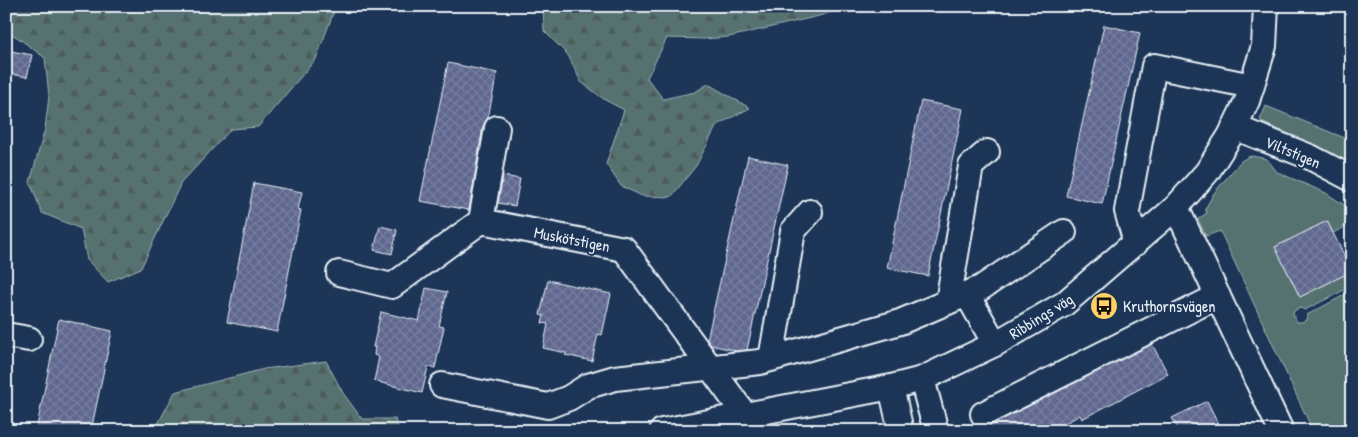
<svg xmlns="http://www.w3.org/2000/svg" width="1358" height="437" font-family="'Patrick Hand',sans-serif">
  <style>
    .green { fill: #567270; stroke: #9fb2b4 }
    .forest { fill: url(#forest-firs); stroke: #9fb2b4 }
    .building { fill: url(#building-cross-hatch); stroke: #e8f1f8 }
    .lines { fill: none; stroke-linecap: round; stroke-linejoin: round }
    .minor-casing { stroke: #e8f1f8; stroke-width: 28 }
    .minor { stroke: #1d3557; stroke-width: 24 }
    .labels { text-anchor: middle; dominant-baseline: central; stroke-width: 4; stroke-linejoin: round; paint-order: stroke }
    .street-label { font-size: 16px; fill: #e8f1f8; stroke: #1d3557 }
    .poi-label { font-size: 16px; fill: #e8f1f8; stroke: #1d3557; text-anchor: start }
  </style>
  <defs>
    <pattern id="forest-firs" width="22" height="20" patternUnits="userSpaceOnUse" patternTransform="scale(1.25)"><rect width="22" height="20" fill="#567270"/><path d="M5 1l3.5 6h-7zM16 11l3.5 6h-7z" fill="#4d5b5b"/></pattern>
    <pattern id="building-cross-hatch" width="8" height="8" patternUnits="userSpaceOnUse" patternTransform="scale(1.25)"><rect width="8" height="8" fill="#60688f"/><path d="M0 0l8 8M0 8l8-8" fill="none" stroke="#777ea0"/></pattern>
  </defs>
  <rect width="100%" height="100%" fill="#1d3557"/>
  <filter id="ink" filterUnits="userSpaceOnUse"><feTurbulence type="fractalNoise" baseFrequency=".02" numOctaves="2"/><feDisplacementMap in="SourceGraphic" scale="10" xChannelSelector="R" yChannelSelector="G"/><feConvolveMatrix kernelMatrix="1 2 1 2 8 2 1 2 1" color-interpolation-filters="sRGB"/></filter>
  <g filter="url(#ink)">
    <path class="green" d="M 1266,106 L 1352,141 L 1352,166 L 1317,146 L 1263,123 L 1260,120 Z
      M 1252,156 L 1267,159 L 1277,172 L 1326,193 L 1352,210 L 1352,236 L 1347,226 L 1333,233 L 1327,221 L 1275,247 L 1300,297 L 1352,271 L 1352,286 L 1305,310 L 1300,308 L 1295,310 L 1293,314 L 1297,322 L 1302,322 L 1306,320 L 1307,315 L 1350,292 L 1352,295 L 1352,431 L 1313,431 L 1220,231 L 1206,236 L 1198,219 L 1207,213 L 1205,209 L 1214,193 L 1241,161 L 1248,157 Z"/>
    <path class="forest" d="M 6,6 L 336,6 L 316,59 L 258,127 L 231,129 L 181,183 L 141,268 L 108,282 L 87,260 L 81,229 L 42,213 L 30,182 L 45,129 L 49,96 L 45,58 L 17,37 L 6,31 Z
      M 543,6 L 850,6 L 819,16 L 729,37 L 704,39 L 667,38 L 647,78 L 663,99 L 695,92 L 708,84 L 750,108 L 717,125 L 696,166 L 671,197 L 642,196 L 621,186 L 606,164 L 624,110 L 605,100 L 581,82 L 568,55 L 544,31 Z
      M 326,361 L 343,393 L 362,419 L 395,419 L 399,431 L 154,431 L 175,392 L 264,369 Z"/>
    <path class="building" d="M 1104,25 L 1140,33 L 1102,204 L 1066,196 Z
      M 6,50 L 32,55 L 27,77 L 6,73 Z
      M 448,63 L 497,73 L 488,118 L 483,126 L 469,210 L 420,201 Z
      M 921,101 L 963,109 L 928,276 L 887,268 Z
      M 748,156 L 788,165 L 747,350 L 737,351 L 711,345 L 707,340 Z
      M 503,176 L 520,179 L 515,206 L 498,203 Z
      M 254,183 L 302,192 L 298,209 L 301,210 L 277,332 L 227,322 Z
      M 1327,221 L 1352,271 L 1300,297 L 1275,247 Z
      M 380,226 L 397,230 L 392,254 L 374,250 Z
      M 548,280 L 611,294 L 602,335 L 598,334 L 592,361 L 565,355 L 566,353 L 543,348 L 548,324 L 542,323 L 544,316 L 540,315 Z
      M 426,288 L 447,292 L 439,326 L 444,327 L 435,368 L 428,367 L 422,393 L 374,381 L 379,357 L 374,355 L 375,347 L 373,347 L 381,312 L 419,321 Z
      M 59,319 L 112,331 L 91,431 L 36,431 Z
      M 1152,344 L 1168,374 L 1082,419 L 1080,415 L 1051,431 L 973,431 L 980,427 L 989,426 Z
      M 1207,401 L 1222,431 L 1179,431 L 1172,418 Z"/>
    <g class="lines">
      <g class="minor-casing">
        <path id="minor" d="M 1234,127 L 1310,157 L 1352,179
          M 1176,207 L 1281,431
          M 481,221 L 497,128
          M 1136,243 L 1127,211 L 1154,66 L 1252,86
          M 339,273 L 392,286 L 481,221 L 624,249 L 745,415
          M 967,294 L 995,344
          M 948,302 L 971,166 L 987,152
          M 6,335 L 29,339
          M 771,359 L 793,231 L 810,212
          M 922,379 L 936,431
          M 442,385 L 548,406 L 569,398 L 588,386 L 615,378 L 760,362 L 900,322 L 981,288 L 1064,232
          M 891,387 L 901,431
          M 983,414 L 1218,296
          M 662,431 L 891,387 L 922,379 L 995,344 L 1064,304 L 1176,207 L 1207,172 L 1230,136 L 1247,101 L 1264,46 L 1266,6"/>
      </g>
      <use href="#minor" class="minor"/>
    </g>
  </g>
  <defs>
    <g id="bus-disc" transform="scale(1.4375)"><circle r="9.5" fill="#ffd166" stroke="#1d3557"/><path d="M-5-6H5V4H4V6H2V4H-2V6H-4V4H-5ZM-3.5-4V0h7V-4ZM-3.5 1.2v1.5H-2V1.2ZM2 1.2v1.5H3.5V1.2Z" fill="#111"/></g>
  </defs>
  <g fill-rule="evenodd">
    <use href="#bus-disc" x="1104" y="306"/>
  </g>
  <g class="labels">
    <g class="street-label">
      <text transform="translate(1293 152) rotate(23)">Viltstigen</text>
      <text transform="translate(572 239) rotate(11)">Muskötstigen</text>
      <text transform="translate(1041 316) rotate(-32)">Ribbings väg</text>
    </g>
    <g class="poi-label">
      <text x="1123" y="306">Kruthornsvägen</text>
    </g>
  </g>
  <rect width="1358" height="437" fill="none" stroke="#1d3557" stroke-width="25"/>
  <rect x="12" y="12" width="1333" height="412" fill="none" stroke="#e8f1f8" stroke-width="2" filter="url(#ink)"/>
</svg>
